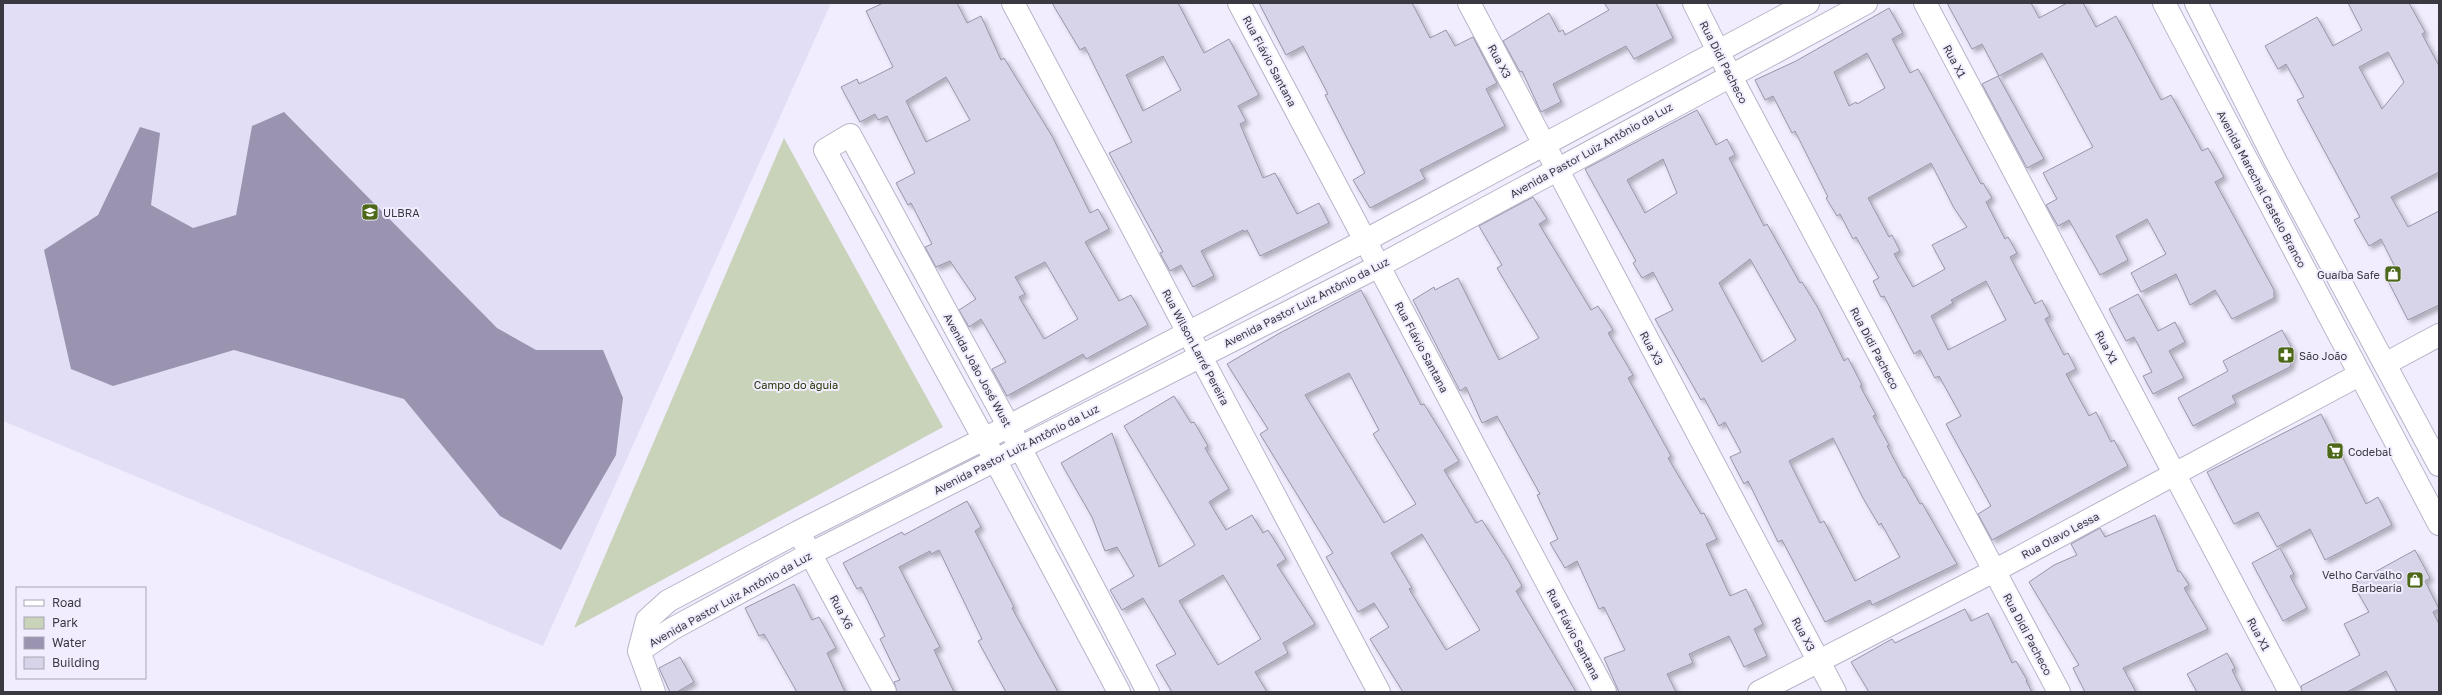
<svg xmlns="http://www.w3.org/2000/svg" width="2442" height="695" font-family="'Golos Text',sans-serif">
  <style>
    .built { fill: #e2def5 }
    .green { fill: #c8d3ba }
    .water { fill: #9a94b1 }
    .building { fill: #d7d3e8; stroke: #9995a9; fill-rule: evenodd; filter: url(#shadow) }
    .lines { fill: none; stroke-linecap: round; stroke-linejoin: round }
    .minor-casing { stroke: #b8b4c8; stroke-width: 24 }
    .tertiary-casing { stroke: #b8b4c8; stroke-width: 24 }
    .secondary-casing { stroke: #b8b4c8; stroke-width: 24 }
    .minor { stroke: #fff; stroke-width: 22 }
    .tertiary { stroke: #fff; stroke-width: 22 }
    .secondary { stroke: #fff; stroke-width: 22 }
    .labels { text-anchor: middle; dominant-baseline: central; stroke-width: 4; stroke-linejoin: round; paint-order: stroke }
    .street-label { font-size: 11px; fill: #3a3841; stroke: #f1edff }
    .poi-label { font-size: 11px; fill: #3a3841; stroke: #f1edff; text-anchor: start }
    .park-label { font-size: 11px; fill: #273707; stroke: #f1edff }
  </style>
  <defs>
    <filter id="shadow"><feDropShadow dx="3.5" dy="3.5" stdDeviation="2" flood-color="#0004"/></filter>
  </defs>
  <rect width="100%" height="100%" fill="#f1edff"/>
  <path class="built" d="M 3,3 L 831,3 L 543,646 L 3,421 Z"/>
  <path class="green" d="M 784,138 L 943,427 L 574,628 Z"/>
  <path class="water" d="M 284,112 L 497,328 L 536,350 L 603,350 L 623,398 L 616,455 L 561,550 L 500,516 L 404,399 L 234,350 L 113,386 L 71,369 L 44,250 L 98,215 L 140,127 L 160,133 L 151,205 L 193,228 L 236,215 L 252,126 Z"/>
  <path class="building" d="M 883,3 L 957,3 L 967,23 L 981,16 L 1001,60 L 1004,58 L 1052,136 L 1090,213 L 1098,209 L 1109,229 L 1085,242 L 1119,301 L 1131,295 L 1148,325 L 1086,359 L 1083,354 L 1007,396 L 992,369 L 1006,362 L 981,319 L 969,327 L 959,310 L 976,299 L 950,261 L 936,267 L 925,247 L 932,244 L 911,203 L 908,205 L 896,183 L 915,173 L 887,116 L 878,120 L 875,114 L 860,122 L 841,87 L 857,79 L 859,84 L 893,67 L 866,11 ZM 946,77 L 970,120 L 926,142 L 906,101 ZM 1045,262 L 1078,319 L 1044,339 L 1019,297 L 1025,294 L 1015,277 Z
    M 1052,3 L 1178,3 L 1204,53 L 1229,39 L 1259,95 L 1238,106 L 1246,121 L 1240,124 L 1263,178 L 1275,173 L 1297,214 L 1319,203 L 1329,223 L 1260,256 L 1247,230 L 1244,232 L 1243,230 L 1201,251 L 1214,276 L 1193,287 L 1181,265 L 1170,271 L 1160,253 L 1163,252 L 1109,153 L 1132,142 L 1085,47 L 1080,50 ZM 1163,56 L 1181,90 L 1143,111 L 1126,75 Z
    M 1259,3 L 1412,3 L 1430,38 L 1446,30 L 1455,46 L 1473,37 L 1497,83 L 1486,89 L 1505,126 L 1420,170 L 1425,179 L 1370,208 L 1353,180 L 1365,173 L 1325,95 L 1328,94 L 1303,46 L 1286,55 Z
    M 1604,3 L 1656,3 L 1673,38 L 1634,59 L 1626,46 L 1553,84 L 1561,102 L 1541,112 L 1522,71 L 1520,72 L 1503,41 L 1549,13 L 1559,32 L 1563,30 L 1565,35 L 1609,10 Z
    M 1947,3 L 2031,3 L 2039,18 L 2067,3 L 2083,3 L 2096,27 L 2116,16 L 2161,100 L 2171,95 L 2202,151 L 2208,148 L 2224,177 L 2215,182 L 2274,290 L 2274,298 L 2232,319 L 2215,290 L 2190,305 L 2176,274 L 2141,292 L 2131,273 L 2166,254 L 2147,219 L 2116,236 L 2128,260 L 2100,275 L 2069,220 L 2058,226 L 2046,205 L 2057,199 L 2043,173 L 2093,147 L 2042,53 L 1999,76 L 1982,44 L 1972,49 Z
    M 2348,3 L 2409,3 L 2425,32 L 2422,34 L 2439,66 L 2439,172 L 2391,197 L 2408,227 L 2439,211 L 2439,305 L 2408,320 L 2385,275 L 2396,269 L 2381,239 L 2369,246 L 2354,220 L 2360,217 L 2297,100 L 2304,97 L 2286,64 L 2278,69 L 2265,46 L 2317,17 L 2333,46 L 2362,30 ZM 2388,52 L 2404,82 L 2382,109 L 2359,67 Z
    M 1889,8 L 1903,33 L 1892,39 L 1910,73 L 1918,69 L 1981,184 L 1983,183 L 1992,198 L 1986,202 L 2005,239 L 2008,237 L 2017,253 L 2010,257 L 2035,304 L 2042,300 L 2050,316 L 2045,319 L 2064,355 L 2068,353 L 2076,369 L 2066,374 L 2089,416 L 2096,412 L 2111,442 L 2114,440 L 2128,466 L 1992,540 L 1978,514 L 1991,506 L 1946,424 L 1961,416 L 1939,376 L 1935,378 L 1920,350 L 1914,354 L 1884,296 L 1881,297 L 1873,281 L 1879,278 L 1856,237 L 1853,239 L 1840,214 L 1837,216 L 1826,198 L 1828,197 L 1795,131 L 1792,133 L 1773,96 L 1765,100 L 1755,80 L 1796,61 ZM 1867,53 L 1885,88 L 1857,104 L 1856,102 L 1849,106 L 1834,72 ZM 1931,163 L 1954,208 L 1967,227 L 1932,245 L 1945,269 L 1913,287 L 1894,254 L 1900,251 L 1892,235 L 1889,237 L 1868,198 ZM 1986,281 L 2006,320 L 1948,350 L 1931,316 L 1953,303 L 1951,300 Z
    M 1998,76 L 2044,159 L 2027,168 L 1982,84 Z
    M 1697,110 L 1716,145 L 1727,139 L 1735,155 L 1729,158 L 1764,226 L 1767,224 L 1800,283 L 1802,282 L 1818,308 L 1844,361 L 1848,358 L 1862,385 L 1860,386 L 1876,415 L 1873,416 L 1889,445 L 1887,446 L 1904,478 L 1905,477 L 1920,504 L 1922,503 L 1957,564 L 1872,605 L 1870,600 L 1825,622 L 1782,540 L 1778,542 L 1748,481 L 1744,484 L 1730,457 L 1741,452 L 1725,422 L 1719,426 L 1704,398 L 1701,400 L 1655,319 L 1673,310 L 1653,272 L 1642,278 L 1633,263 L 1636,261 L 1585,169 ZM 1663,159 L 1677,193 L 1645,213 L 1627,180 ZM 1750,259 L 1796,340 L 1762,362 L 1719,283 ZM 1833,438 L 1863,498 L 1879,525 L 1881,523 L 1900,557 L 1855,581 L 1824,521 L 1820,523 L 1789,461 Z
    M 1533,197 L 1547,219 L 1539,224 L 1591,310 L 1598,306 L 1613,330 L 1608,333 L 1633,375 L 1628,378 L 1671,456 L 1668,458 L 1701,514 L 1704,513 L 1717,539 L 1706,544 L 1730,596 L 1746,589 L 1763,624 L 1754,629 L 1767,656 L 1744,667 L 1729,636 L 1689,654 L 1693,663 L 1667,674 L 1676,692 L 1619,692 L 1604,658 L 1625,650 L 1604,607 L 1599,609 L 1577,561 L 1565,568 L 1550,543 L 1558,539 L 1537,495 L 1540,494 L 1497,416 L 1482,423 L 1466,387 L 1460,391 L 1413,300 L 1434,287 L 1435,290 L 1458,278 L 1499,360 L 1539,338 L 1497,268 L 1502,265 L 1479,226 Z
    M 1361,290 L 1421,405 L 1424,404 L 1459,461 L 1444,470 L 1476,523 L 1482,520 L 1508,561 L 1522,586 L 1516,591 L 1576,692 L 1403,692 L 1370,639 L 1389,627 L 1374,603 L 1358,612 L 1326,557 L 1333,553 L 1260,434 L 1268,429 L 1227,364 L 1278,334 ZM 1349,373 L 1379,430 L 1373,434 L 1416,504 L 1384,523 L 1305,395 ZM 1422,534 L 1480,630 L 1446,650 L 1409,589 L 1412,588 L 1391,553 Z
    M 2138,294 L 2158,331 L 2175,322 L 2185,342 L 2169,351 L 2184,378 L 2153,394 L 2143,376 L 2152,372 L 2134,337 L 2126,341 L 2109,309 Z
    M 2282,330 L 2294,352 L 2290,367 L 2232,396 L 2236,403 L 2193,426 L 2178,398 L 2228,371 L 2223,361 Z
    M 1174,396 L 1191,423 L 1194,422 L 1208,446 L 1205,448 L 1229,489 L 1209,502 L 1226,530 L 1252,515 L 1263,533 L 1268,530 L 1286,559 L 1277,565 L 1315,624 L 1283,643 L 1288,653 L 1255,672 L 1267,692 L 1172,692 L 1156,665 L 1176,654 L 1143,598 L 1122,610 L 1110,590 L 1134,576 L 1117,547 L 1105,551 L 1092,517 L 1061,463 L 1112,433 L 1159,567 L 1195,545 L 1124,426 ZM 1223,575 L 1261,639 L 1218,665 L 1179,601 Z
    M 2321,414 L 2366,504 L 2378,497 L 2392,525 L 2325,560 L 2310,529 L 2277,547 L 2258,512 L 2234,524 L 2207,472 Z
    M 967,501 L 981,527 L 975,531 L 1014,607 L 1012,608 L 1058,692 L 1006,692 L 978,641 L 982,639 L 939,550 L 931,554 L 930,551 L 899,567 L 940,647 L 934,650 L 954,692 L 897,692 L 894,682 L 900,680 L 880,639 L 885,636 L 861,587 L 857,589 L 843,563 L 902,532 L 904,535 Z
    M 2155,515 L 2178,572 L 2180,571 L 2189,585 L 2184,588 L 2208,629 L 2123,668 L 2136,692 L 2085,692 L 2073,668 L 2079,665 L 2029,582 L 2054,565 L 2077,555 L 2071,544 L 2100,528 L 2105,537 Z
    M 2280,548 L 2294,574 L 2290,576 L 2307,608 L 2283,621 L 2252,563 Z
    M 2415,550 L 2430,578 L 2425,581 L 2439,609 L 2433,612 L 2439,624 L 2439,692 L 2397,692 L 2386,671 L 2347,692 L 2302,692 L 2301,686 L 2360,655 L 2344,624 L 2369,612 L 2353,584 Z
    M 794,584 L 812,620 L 819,617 L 836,648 L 827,653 L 845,692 L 797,692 L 764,634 L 759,636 L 745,608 Z
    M 1965,609 L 1971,621 L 1988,613 L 2012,663 L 2016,661 L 2027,680 L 2026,681 L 2032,692 L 1869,692 L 1851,662 L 1892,639 L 1895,643 Z
    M 2227,653 L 2235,668 L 2232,670 L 2243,692 L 2197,692 L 2187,674 Z
    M 680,657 L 694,682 L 677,692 L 670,692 L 659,668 Z"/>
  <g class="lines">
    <g class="minor-casing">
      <path id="minor" d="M 1013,3 L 1379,692
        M 1239,3 L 1605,692
        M 1469,3 L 1835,692
        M 1694,3 L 1730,75 L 2059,692
        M 1925,3 L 2290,692
        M 2385,364 L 2439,335
        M 804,542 L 885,692
        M 639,651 L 672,629 L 810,554 L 996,460
        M 654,692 L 639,651 L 647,620 L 668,601 L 798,532 L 984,439 L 825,150 L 850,135 L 1008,425
        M 1759,692 L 1994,571 L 2359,375"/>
    </g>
    <g class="tertiary-casing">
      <path id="tertiary" d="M 1013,434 L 1148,692
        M 996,460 L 1379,266 L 1866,3
        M 1119,692 L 984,439 L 1366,240 L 1808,3"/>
    </g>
    <g class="secondary-casing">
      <path id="secondary" d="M 2164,3 L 2439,524
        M 2196,3 L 2276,162 L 2439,465"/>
    </g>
    <use href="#minor" class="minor"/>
    <use href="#tertiary" class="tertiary"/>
    <use href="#secondary" class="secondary"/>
  </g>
  <defs>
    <g id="school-square" transform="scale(0.9)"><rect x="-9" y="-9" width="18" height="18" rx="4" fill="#4d6819" stroke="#f1edff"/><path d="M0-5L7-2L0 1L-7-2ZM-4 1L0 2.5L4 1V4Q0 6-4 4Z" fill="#fff"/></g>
    <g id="shop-square" transform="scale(0.9)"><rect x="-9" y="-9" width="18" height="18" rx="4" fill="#4d6819" stroke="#f1edff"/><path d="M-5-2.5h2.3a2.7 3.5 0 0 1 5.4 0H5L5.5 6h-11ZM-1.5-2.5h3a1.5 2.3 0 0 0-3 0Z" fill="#fff"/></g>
    <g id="pharmacy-square" transform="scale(0.9)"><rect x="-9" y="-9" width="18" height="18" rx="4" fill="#4d6819" stroke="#f1edff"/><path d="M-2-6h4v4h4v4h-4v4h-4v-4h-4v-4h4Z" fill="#fff"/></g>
    <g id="supermarket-square" transform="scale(0.9)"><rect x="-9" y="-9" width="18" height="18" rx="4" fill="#4d6819" stroke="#f1edff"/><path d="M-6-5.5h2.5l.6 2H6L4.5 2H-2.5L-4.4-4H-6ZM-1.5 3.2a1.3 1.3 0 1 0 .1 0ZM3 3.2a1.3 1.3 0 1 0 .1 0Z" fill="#fff"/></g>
  </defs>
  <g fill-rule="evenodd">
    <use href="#school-square" x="370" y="212"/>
    <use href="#shop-square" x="2393" y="274"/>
    <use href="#pharmacy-square" x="2286" y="355"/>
    <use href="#supermarket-square" x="2335" y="451"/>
    <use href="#shop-square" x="2415" y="580"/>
  </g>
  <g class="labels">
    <g class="street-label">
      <text transform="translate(1270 61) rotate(62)">Rua Flávio Santana</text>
      <text transform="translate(1500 61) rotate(62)">Rua X3</text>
      <text transform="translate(1955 61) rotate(62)">Rua X1</text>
      <text transform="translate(1724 62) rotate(63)">Rua Didi Pacheco</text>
      <text transform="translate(1591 150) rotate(-29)">Avenida Pastor Luiz Antônio da Luz</text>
      <text transform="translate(2262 189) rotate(62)">Avenida Marechal Castelo Branco</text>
      <text transform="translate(1306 302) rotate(-27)">Avenida Pastor Luiz Antônio da Luz</text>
      <text transform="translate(1196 347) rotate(62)">Rua Wilson Larré Pereira</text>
      <text transform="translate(1422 347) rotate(62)">Rua Flávio Santana</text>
      <text transform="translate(2107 347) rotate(62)">Rua X1</text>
      <text transform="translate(1652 348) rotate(62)">Rua X3</text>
      <text transform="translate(1875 348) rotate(62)">Rua Didi Pacheco</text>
      <text transform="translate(978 370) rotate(61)">Avenida João José Wust</text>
      <text transform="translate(1016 449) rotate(-27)">Avenida Pastor Luiz Antônio da Luz</text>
      <text transform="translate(2060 535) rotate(-28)">Rua Olavo Lessa</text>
      <text transform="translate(730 599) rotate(-29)">Avenida Pastor Luiz Antônio da Luz</text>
      <text transform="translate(842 612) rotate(62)">Rua X6</text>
      <text transform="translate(1574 634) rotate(62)">Rua Flávio Santana</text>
      <text transform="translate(1804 634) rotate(62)">Rua X3</text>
      <text transform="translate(2028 634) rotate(62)">Rua Didi Pacheco</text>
      <text transform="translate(2259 634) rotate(62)">Rua X1</text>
    </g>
    <g class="poi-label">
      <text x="383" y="212">ULBRA</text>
      <text x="2380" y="274" text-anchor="end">Guaíba Safe</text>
      <text x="2299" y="355">São João</text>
      <text x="2348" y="451">Codebal</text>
      <text x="2402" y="574" text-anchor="end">Velho Carvalho<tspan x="2402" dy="13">Barbearia</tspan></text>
    </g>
    <g class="park-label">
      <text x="796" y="384">Campo do àguia</text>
    </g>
  </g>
  <rect width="2442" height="695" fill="none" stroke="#3a3841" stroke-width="8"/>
  <rect x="16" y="587" width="130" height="92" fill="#f1edff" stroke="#a8a5b3"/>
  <rect x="24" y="600" width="20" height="6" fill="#ffffff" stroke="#a8a5b3"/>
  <text x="52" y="607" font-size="12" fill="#3a3841">Road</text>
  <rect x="24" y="617" width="20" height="12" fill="#c8d3ba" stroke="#a8a5b3"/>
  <text x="52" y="627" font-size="12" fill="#3a3841">Park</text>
  <rect x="24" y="637" width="20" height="12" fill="#9a94b1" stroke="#a8a5b3"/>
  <text x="52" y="647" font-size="12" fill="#3a3841">Water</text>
  <rect x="24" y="657" width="20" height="12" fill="#d7d3e8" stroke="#a8a5b3"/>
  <text x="52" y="667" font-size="12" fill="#3a3841">Building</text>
</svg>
